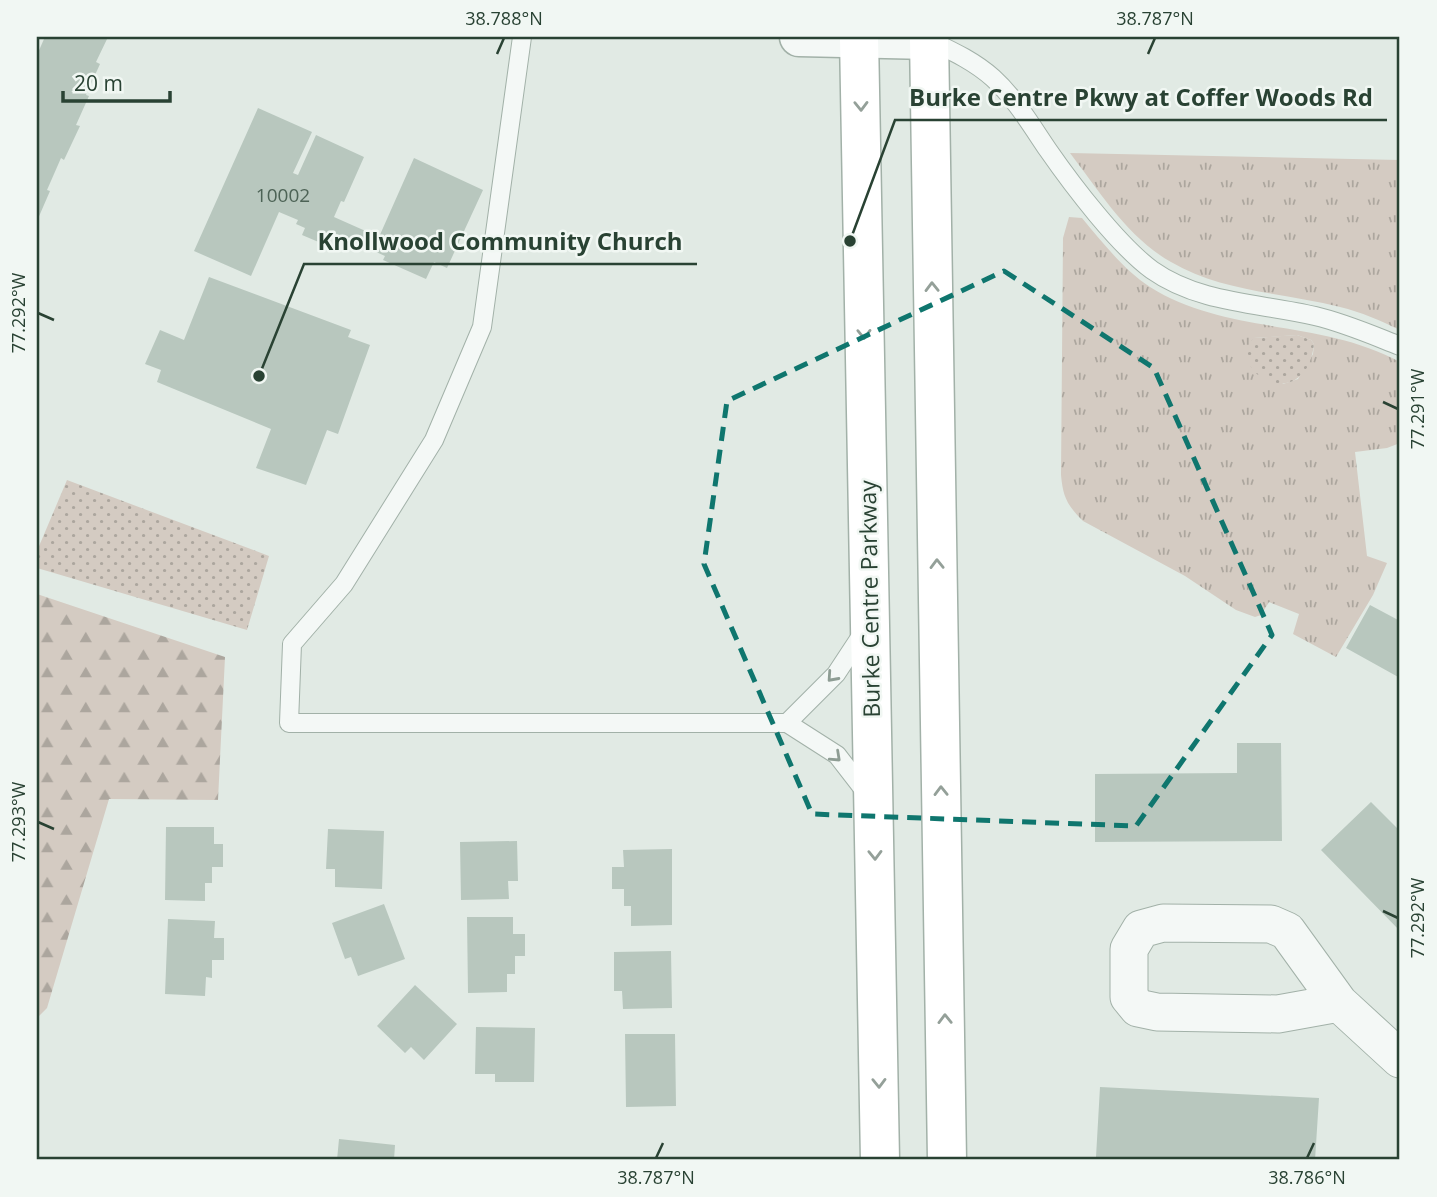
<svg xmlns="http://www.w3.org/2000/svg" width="1437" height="1197" font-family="'Open Sans',sans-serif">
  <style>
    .grass { fill: url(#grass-tufts); fill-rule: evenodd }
    .forest { fill: url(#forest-firs) }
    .park { fill: url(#park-dots) }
    .building { fill: #b8c7be }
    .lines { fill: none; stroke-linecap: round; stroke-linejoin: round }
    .service-casing { stroke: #a2b1a8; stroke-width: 20 }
    .minor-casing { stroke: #a2b1a8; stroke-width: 39 }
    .tertiary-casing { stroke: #a2b1a8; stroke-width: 41 }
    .secondary-casing { stroke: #a2b1a8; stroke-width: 41 }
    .service { stroke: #f4f8f6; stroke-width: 18 }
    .minor { stroke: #f4f8f6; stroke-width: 37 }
    .tertiary { stroke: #f4f8f6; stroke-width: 38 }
    .secondary { stroke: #fff; stroke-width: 38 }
    .oneway { stroke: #94a099 }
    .oneway2 { stroke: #8e9d94 }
    .marked { fill: none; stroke: #0f766e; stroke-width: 5; stroke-dasharray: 14 9; stroke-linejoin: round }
    .ticks { fill: none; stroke: #294233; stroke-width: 2.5 }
    .labels { text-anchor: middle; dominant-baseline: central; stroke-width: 5; stroke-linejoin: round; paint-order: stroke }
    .number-label { font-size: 19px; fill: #4d6356 }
    .street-label { font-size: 23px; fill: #294233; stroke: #f1f7f3 }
    .leader { fill: none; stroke: #294233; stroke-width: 2.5 }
    .callout-dot { fill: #294233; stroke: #f1f7f3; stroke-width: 2.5 }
    .callout-label { font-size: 24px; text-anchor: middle; font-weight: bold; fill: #294233; stroke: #f1f7f3; stroke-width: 5; stroke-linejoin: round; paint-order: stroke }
    .neatline { fill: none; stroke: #294233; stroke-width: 2.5 }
    .ticks-label { font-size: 18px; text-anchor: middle; fill: #294233 }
  </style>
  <defs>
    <pattern id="grass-tufts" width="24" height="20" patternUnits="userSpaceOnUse" patternTransform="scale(1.75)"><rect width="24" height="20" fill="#d4cbc2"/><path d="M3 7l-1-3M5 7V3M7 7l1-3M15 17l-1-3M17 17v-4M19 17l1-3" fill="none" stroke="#aca69e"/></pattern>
    <pattern id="forest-firs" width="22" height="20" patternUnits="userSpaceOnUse" patternTransform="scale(1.75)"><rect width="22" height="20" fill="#d4cbc2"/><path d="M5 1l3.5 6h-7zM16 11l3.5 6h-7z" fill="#aca69e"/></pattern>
    <pattern id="park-dots" width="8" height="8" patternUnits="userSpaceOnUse" patternTransform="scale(1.75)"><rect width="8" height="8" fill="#d4cbc2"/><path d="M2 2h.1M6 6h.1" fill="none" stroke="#aca69e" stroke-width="1.8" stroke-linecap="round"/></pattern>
  </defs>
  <rect width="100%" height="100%" fill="#e1eae4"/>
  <path class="grass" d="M 1070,153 L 1400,160 L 1400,330 C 1381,321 1361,312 1340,307 C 1285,293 1222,292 1171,262 C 1128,238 1099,191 1070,153 Z
    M 1069,217 L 1082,218 C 1102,242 1124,270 1150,287 C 1226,335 1322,319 1400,362 L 1400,443 L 1387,448 L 1355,452 L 1367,556 L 1387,563 L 1373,595 L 1336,657 L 1293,634 L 1299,614 L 1269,602 L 1261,615 L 1255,617 L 1236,610 L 1185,576 L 1083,521 C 1067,505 1063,497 1061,475 L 1063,238 ZM 1297,335 L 1311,340 L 1314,344 L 1313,354 L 1298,379 L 1283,384 L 1254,338 Z"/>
  <path class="forest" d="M 37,594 L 225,657 L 218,800 L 109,799 L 47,1008 L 37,1018 Z"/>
  <path class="park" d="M 1297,335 L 1311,340 L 1314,344 C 1306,415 1226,376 1253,338 Z
    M 67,480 L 269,556 L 247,630 L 37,568 L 37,551 Z"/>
  <path class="building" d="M 39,37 L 108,37 L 96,62 L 100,64 L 86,95 L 89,96 L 76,125 L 80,126 L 64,160 L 61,158 L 47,190 L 50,191 L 37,221 L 37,55 L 44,39 Z
    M 258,108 L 312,132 L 293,173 L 298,175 L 316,135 L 364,157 L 344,202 L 341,201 L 334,217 L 379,237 L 414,158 L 483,190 L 447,268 L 434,262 L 426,279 L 383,260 L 385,256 L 334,233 L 328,246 L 302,235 L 305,228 L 296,224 L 298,220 L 279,212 L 251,276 L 194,251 Z
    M 209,277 L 351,330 L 348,337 L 370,345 L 338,434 L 327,430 L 306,485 L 256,468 L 271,429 L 157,382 L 161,370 L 145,364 L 160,330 L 184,340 Z
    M 1370,605 L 1400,621 L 1400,678 L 1346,648 Z
    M 1237,743 L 1281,743 L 1282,841 L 1095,842 L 1095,774 L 1237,773 Z
    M 1371,802 L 1400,831 L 1400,931 L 1321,850 Z
    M 166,827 L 214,827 L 214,844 L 223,844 L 223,867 L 212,867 L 212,883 L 205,883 L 205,901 L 165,900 Z
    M 328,829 L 384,831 L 382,889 L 335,887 L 335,869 L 326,869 Z
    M 517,841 L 518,881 L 508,881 L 509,899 L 461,900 L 460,842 Z
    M 672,849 L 672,925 L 631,926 L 631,906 L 624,906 L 624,889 L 612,889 L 612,867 L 624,867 L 623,850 Z
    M 384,904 L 405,959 L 358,976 L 351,957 L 345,959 L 332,923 Z
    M 467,917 L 513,917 L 513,934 L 525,934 L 525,956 L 515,956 L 515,974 L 507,974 L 507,992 L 468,993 Z
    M 168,919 L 215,921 L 214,938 L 224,938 L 224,960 L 212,960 L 212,978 L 206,977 L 205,996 L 165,994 Z
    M 671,951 L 672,1008 L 623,1009 L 622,991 L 614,991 L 614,952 Z
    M 415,985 L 457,1024 L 424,1060 L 411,1047 L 405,1053 L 377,1026 Z
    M 476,1027 L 535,1028 L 534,1082 L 495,1082 L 495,1074 L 475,1074 Z
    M 625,1034 L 675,1034 L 676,1106 L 626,1107 Z
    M 1100,1087 L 1319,1098 L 1315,1160 L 1149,1160 L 1096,1157 Z
    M 339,1139 L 395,1145 L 394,1160 L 337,1160 Z"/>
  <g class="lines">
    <g class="service-casing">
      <path id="service" d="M 522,37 L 482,327 L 434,440 L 344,584 L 292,644 L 289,723 L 787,723 L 837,755 L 868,795
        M 929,40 C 952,51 974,61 993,78 C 1015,98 1031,125 1048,150 C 1073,186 1118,245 1152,270 C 1200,304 1261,303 1315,316 C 1345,323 1372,335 1400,346
        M 787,723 L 836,674 L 863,633"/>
    </g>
    <g class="minor-casing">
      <path id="minor" d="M 1339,1003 L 1278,1014 L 1157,1012 L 1138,1008 L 1129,997 L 1129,949 L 1141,929 L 1163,923 L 1271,924 L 1287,931 L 1339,1003 L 1400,1059"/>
    </g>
    <g class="tertiary-casing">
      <path id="tertiary" d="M 799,37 L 929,40"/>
    </g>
    <g class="secondary-casing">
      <path id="secondary" d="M 859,37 C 865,411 874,786 880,1160
        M 929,37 L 947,1160"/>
    </g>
    <use href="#service" class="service"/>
    <use href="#minor" class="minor"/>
    <use href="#tertiary" class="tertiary"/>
    <use href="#secondary" class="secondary"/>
  </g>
  <defs><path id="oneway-chevron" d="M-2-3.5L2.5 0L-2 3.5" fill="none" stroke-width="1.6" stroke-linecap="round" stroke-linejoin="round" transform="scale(1.75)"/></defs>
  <g class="oneway">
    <use href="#oneway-chevron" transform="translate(861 106) rotate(89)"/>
    <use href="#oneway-chevron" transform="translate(932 287) rotate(-91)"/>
    <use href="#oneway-chevron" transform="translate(864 334) rotate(89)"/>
    <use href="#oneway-chevron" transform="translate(937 564) rotate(-91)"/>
    <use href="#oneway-chevron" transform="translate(941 791) rotate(-91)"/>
    <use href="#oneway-chevron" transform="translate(875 855) rotate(89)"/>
    <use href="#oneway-chevron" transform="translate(945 1019) rotate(-91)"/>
    <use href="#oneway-chevron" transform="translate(879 1083) rotate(89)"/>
  </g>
  <g class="oneway2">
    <use href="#oneway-chevron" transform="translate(832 677) rotate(132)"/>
    <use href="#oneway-chevron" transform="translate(836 757) rotate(43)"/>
  </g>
  <path class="marked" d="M 1004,271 L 1154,368 L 1272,635 L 1136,826 L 812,814 L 704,564 L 727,401 Z"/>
  <path class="ticks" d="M 497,54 L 504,38M 1148,54 L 1155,38M 38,313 L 54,320M 1383,402 L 1398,409M 38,822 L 54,829M 1383,911 L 1398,918M 656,1158 L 663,1143M 1307,1158 L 1314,1143"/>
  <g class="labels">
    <g class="number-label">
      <text x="283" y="195">10002</text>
    </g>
    <g class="street-label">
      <text transform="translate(869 599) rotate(-91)">Burke Centre Parkway</text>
    </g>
  </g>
  <path class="leader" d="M850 241L895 120H1387M259 376L304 264H697"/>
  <g class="callout-dot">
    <circle cx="850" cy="241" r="7"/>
    <circle cx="259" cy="376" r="7"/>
  </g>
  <g class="callout-label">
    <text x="1141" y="106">Burke Centre Pkwy at Coffer Woods Rd</text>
    <text x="500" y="250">Knollwood Community Church</text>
  </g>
  <rect width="1437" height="1197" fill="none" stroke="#f1f7f3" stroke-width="77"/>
  <path d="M63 91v10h107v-10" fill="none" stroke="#294233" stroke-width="3.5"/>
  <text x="74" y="91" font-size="21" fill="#294233" stroke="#f1f7f3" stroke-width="5" paint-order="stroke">20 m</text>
  <rect x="38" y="38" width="1360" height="1120" class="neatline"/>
  <g class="ticks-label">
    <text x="504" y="25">38.788°N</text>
    <text x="1155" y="25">38.787°N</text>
    <text transform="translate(19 313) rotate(-90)" y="6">77.292°W</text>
    <text transform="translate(1418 409) rotate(-90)" y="6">77.291°W</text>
    <text transform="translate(19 822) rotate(-90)" y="6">77.293°W</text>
    <text transform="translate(1418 918) rotate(-90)" y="6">77.292°W</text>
    <text x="656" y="1184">38.787°N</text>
    <text x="1307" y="1184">38.786°N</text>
  </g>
</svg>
